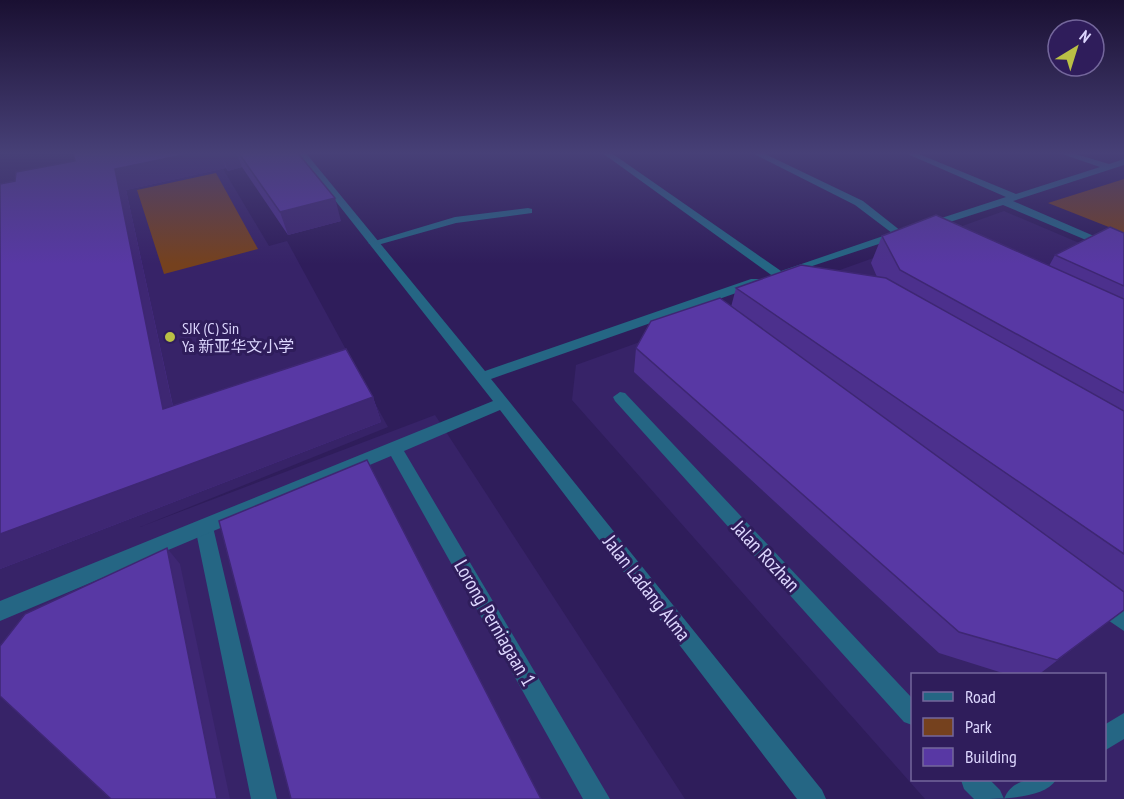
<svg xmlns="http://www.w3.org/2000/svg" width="1124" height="799" font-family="'PT Sans Narrow','Noto Sans SC',sans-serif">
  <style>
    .built { fill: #372368; fill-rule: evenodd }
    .green { fill: #75411e }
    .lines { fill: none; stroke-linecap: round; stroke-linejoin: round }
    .service { fill: #256684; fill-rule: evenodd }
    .minor { fill: #256684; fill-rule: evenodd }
    .wall { fill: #4c308d }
    .shaded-wall { fill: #3e2773 }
    .building { fill: #5838a4; stroke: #3e2773; stroke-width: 1.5 }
    .poi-dot { fill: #bac045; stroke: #2f1d5b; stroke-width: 2 }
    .labels { text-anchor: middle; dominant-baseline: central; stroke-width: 6; stroke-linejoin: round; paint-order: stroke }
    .poi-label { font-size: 16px; fill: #dcd6fd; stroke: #2f1d5b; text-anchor: start }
    .near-street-label { font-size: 20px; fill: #dcd6fd; stroke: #2f1d5b }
  </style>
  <rect width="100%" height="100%" fill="#2f1d5b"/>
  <path class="built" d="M 21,152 L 213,152 L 269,246 L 287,241 L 388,427 L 140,527 L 435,415 L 685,799 L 0,799 L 0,156 Z
    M 1004,211 L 1124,262 L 1124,799 L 925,799 L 572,400 L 576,365 ZM 912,674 L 1104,674 L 1104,780 L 912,780 Z"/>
  <path class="green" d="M 216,173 L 258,249 L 164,274 L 137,190 Z
    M 1124,179 L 1124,233 L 1048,203 Z"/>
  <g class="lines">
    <path class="service" d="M 528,208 L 532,209 L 532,213 L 456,223 L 374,246 L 368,243 L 455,217 Z
      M 204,519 L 210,522 L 213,527 L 277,799 L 251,799 L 195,527 L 198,522 Z
      M 1100,594 L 1124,609 L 1124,631 L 1093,610 L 1090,603 L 1093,596 Z"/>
    <path class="minor" d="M 297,152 L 305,152 L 485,371 L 751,279 L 759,279 L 759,285 L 491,379 L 822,790 L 826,799 L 797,799 L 500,410 L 404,451 L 610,799 L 583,799 L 391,456 L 0,621 L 0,601 L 493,401 Z
      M 601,152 L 610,152 L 781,271 L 892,233 L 855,205 L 750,152 L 761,152 L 863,201 L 906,235 L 791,273 L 784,274 L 782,277 L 774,277 Z
      M 903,152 L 914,152 L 1016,194 L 1100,167 L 1056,152 L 1069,152 L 1109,164 L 1124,159 L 1124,165 L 1013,201 L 1124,249 L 1124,256 L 1003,205 L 931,228 L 923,228 L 923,224 L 1006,197 Z
      M 620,392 L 625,393 L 912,698 L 912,725 L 904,722 L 615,401 L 613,397 Z
      M 1124,713 L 1124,739 L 1104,751 L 1104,725 Z
      M 961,780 L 990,780 L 1000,790 L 1004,799 C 1013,777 1036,778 1056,780 C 1044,799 1000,799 974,799 L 964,789 Z"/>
  </g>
  <path class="wall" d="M 73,152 L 297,152 L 341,221 L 288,235 L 242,167 L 228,171 L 226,168 L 126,190 L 173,406 L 373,397 L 381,422 L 0,569 L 15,181 L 75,161 Z
    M 1124,233 L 1124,610 L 1038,675 L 1009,675 L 939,653 L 634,372 L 636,348 L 731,307 L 736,288 L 877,277 L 871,263 L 882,236 L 1049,266 L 1055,255 Z"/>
  <path class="shaded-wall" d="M 197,152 L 220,152 L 226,168 L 126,190 L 179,435 L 163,409 L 115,169 Z
    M 220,152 L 236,152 L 242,167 L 228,171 Z
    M 335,198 L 341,221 L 288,235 L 280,212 Z
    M 373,397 L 381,422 L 0,569 L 0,534 Z
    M 167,548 L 180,564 L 230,799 L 217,799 Z"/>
  <path class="building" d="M 73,152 L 197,152 L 115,169 L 163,409 L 346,349 L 373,397 L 0,534 L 0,184 L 15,181 L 16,172 L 75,161 Z
    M 238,152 L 297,152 L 335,198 L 280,212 Z
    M 936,215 L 1124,299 L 1124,393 L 900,270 L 882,236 Z
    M 1110,227 L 1124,233 L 1124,286 L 1055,255 Z
    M 801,265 L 886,278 L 1124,411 L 1124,554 L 736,288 Z
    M 720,298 L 1124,592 L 1124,610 L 1057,660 L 959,632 L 636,348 L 651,321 Z
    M 367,460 L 541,799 L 291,799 L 219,521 Z
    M 167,548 L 217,799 L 111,799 L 0,696 L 0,646 L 25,614 Z"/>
  <linearGradient id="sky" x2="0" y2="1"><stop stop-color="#1a1032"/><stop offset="0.58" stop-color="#474077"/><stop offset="1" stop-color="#474077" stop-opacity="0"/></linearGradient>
  <rect width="1124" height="264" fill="url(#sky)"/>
  <circle class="poi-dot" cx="170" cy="337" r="6"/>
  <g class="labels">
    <g class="poi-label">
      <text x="182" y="328">SJK (C) Sin<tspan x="182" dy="18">Ya 新亚华文小学</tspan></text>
    </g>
    <g class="near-street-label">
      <text transform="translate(766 556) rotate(47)">Jalan Rozhan</text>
      <text transform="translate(647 588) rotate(52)">Jalan Ladang Alma</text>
      <text transform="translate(495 623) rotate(60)">Lorong Perniagaan 1</text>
    </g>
  </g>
  <rect x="911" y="673" width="195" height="108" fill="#2f1d5b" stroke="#74679c" stroke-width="1.5"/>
  <rect x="923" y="692" width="30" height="9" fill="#256684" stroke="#74679c" stroke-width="1.5"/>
  <text x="965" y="703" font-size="18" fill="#dcd6fd">Road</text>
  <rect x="923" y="718" width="30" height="18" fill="#75411e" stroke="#74679c" stroke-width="1.5"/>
  <text x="965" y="733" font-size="18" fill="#dcd6fd">Park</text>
  <rect x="923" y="748" width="30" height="18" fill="#5838a4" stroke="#74679c" stroke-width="1.5"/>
  <text x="965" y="763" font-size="18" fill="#dcd6fd">Building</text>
  <g transform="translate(1076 48) rotate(38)"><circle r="28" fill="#2f1d5b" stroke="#74679c" stroke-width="1.5"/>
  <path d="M0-4.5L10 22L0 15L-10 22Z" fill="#bac045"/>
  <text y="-9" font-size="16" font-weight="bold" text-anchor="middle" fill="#dcd6fd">N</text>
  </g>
</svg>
